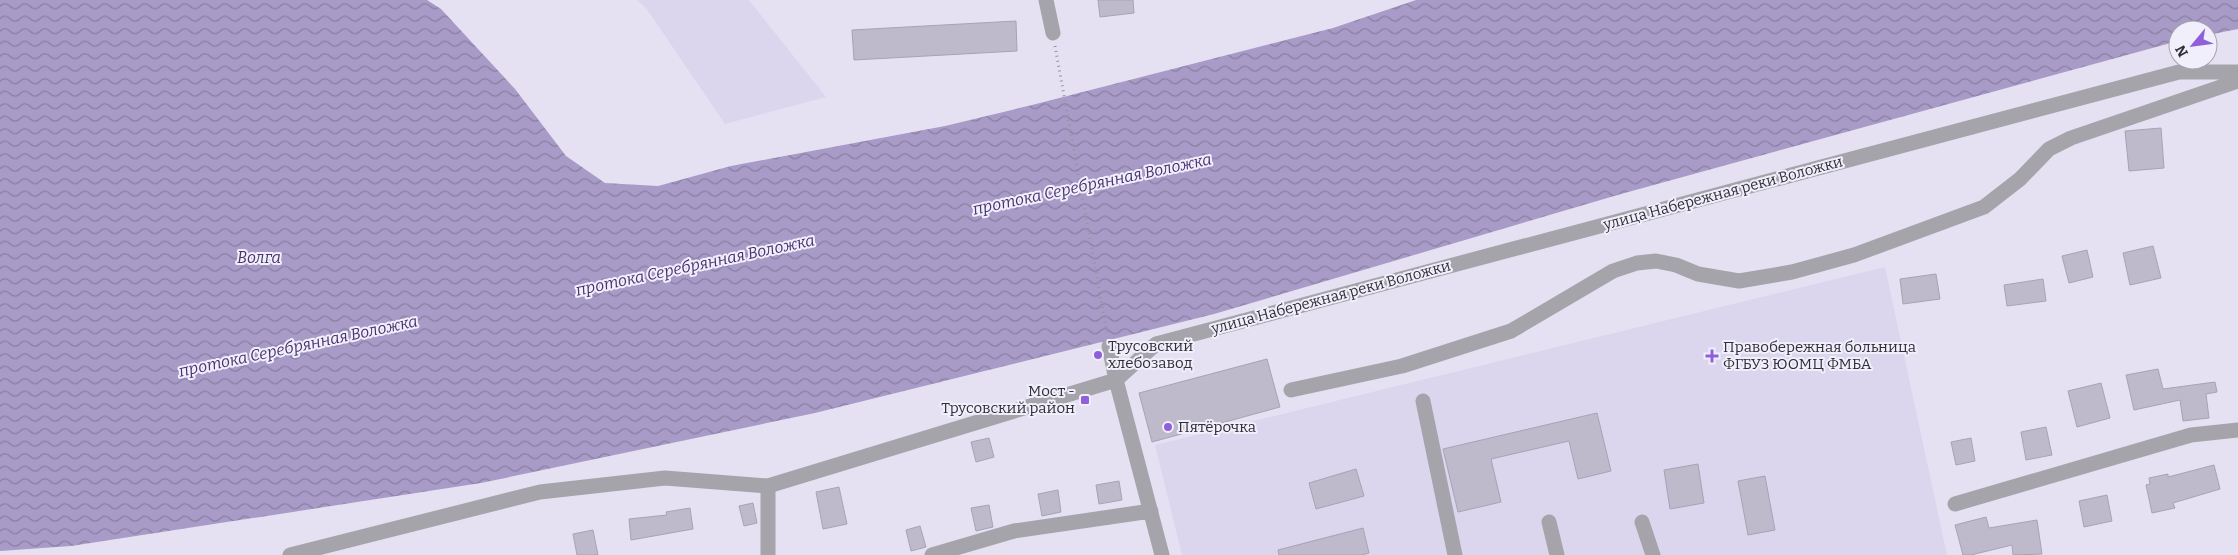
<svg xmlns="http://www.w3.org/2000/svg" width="2238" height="555" font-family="Bitter,serif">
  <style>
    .built { fill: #dcd5ee }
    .water { fill: url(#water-waves) }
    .building { fill: #bfbacb; stroke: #a7a3b4 }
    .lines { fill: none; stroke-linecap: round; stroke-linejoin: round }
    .path { stroke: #9793a0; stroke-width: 3; stroke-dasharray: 1 4; stroke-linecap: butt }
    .minor { stroke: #a6a4ab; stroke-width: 15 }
    .poi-dot { fill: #8f60da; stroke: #f2effd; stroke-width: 2 }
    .labels { text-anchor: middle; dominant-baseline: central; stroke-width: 4; stroke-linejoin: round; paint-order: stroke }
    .street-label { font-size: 15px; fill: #312f36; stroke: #f2effd }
    .poi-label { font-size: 15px; fill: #312f36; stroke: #f2effd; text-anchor: start }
    .water-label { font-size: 16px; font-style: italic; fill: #49346d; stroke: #f2effd }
  </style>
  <defs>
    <pattern id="water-waves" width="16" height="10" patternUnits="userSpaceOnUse" patternTransform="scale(1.25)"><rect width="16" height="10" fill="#a89bc7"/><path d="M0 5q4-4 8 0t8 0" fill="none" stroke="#897fa2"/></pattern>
  </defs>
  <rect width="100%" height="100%" fill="#e6e1f2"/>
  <path class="built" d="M 637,0 L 749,0 L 826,97 L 725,124 L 646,8 Z
    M 1885,267 L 1947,555 L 1182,555 L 1155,445 Z"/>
  <path class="water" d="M 0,0 L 427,0 L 441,9 L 515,89 L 566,156 L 605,183 L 658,186 L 731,166 L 945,126 L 1032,105 L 1333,28 L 1416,0 L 2238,0 L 2238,29 L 2208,35 L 2208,30 L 2178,30 L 2178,41 L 1621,194 L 1214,314 L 815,413 L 481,483 L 71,546 L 0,551 Z"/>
  <path class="building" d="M 1098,0 L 1133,0 L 1134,13 L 1100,17 Z
    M 1016,21 L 1017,51 L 854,60 L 852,30 Z
    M 2161,128 L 2164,168 L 2129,171 L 2125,131 Z
    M 2153,246 L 2161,278 L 2130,285 L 2123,253 Z
    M 2087,250 L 2093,277 L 2069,283 L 2062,256 Z
    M 1936,274 L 1940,299 L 1903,304 L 1900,279 Z
    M 2043,279 L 2046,301 L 2007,306 L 2004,285 Z
    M 1267,359 L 1280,407 L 1152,442 L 1139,393 Z
    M 2158,369 L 2163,389 L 2215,382 L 2217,392 L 2206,394 L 2209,418 L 2183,421 L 2180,400 L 2134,410 L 2126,375 Z
    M 2101,383 L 2110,418 L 2077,427 L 2068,391 Z
    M 1597,413 L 1611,471 L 1578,479 L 1569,441 L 1491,459 L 1501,502 L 1458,512 L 1443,449 Z
    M 2046,427 L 2052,455 L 2026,460 L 2021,432 Z
    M 989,438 L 994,457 L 976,462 L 971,442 Z
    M 1971,438 L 1975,461 L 1956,465 L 1951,442 Z
    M 1698,464 L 1704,503 L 1670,509 L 1664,470 Z
    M 2214,465 L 2220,489 L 2173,503 L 2175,508 L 2152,513 L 2146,485 L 2150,484 L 2149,478 L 2168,474 L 2168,477 Z
    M 1356,469 L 1364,496 L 1316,509 L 1309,483 Z
    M 1765,476 L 1775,530 L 1748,535 L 1738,481 Z
    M 1119,481 L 1122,500 L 1099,504 L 1096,485 Z
    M 839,487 L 847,524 L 823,529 L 816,492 Z
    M 1058,490 L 1061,512 L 1042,516 L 1038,494 Z
    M 2107,495 L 2112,521 L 2084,527 L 2079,501 Z
    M 753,503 L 757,523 L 744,526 L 739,506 Z
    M 989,505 L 993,527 L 976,531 L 971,508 Z
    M 690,508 L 693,529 L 631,540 L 629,519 L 667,515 L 666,512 Z
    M 1986,517 L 1989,528 L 2037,520 L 2042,554 L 2013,555 L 2012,545 L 1971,555 L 1963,555 L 1955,525 Z
    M 920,526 L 926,547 L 911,551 L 906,530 Z
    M 1363,528 L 1369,553 L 1362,555 L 1279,555 L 1278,550 Z
    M 593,530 L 598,555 L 577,555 L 573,534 Z"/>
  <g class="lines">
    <path class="path" d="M 1055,46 L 1107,333"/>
    <path class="minor" d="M 1046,0 L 1053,33
      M 1109,346 L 1116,380 L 1162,555
      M 1291,390 L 1402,366 L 1511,331 L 1613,271 L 1637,263 L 1656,261 L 1676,265 L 1698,274 L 1739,281 L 1792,272 L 1854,255 L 1984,207 L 2020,179 L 2049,149 L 2071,138 L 2235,82
      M 1423,401 L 1455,555
      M 1955,504 L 2191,435 L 2238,430
      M 1549,522 L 1557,555
      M 1642,522 L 1653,555
      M 290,555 L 540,492 L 665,478 L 768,486 L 1116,380 L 1156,344 L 2179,72 L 2238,72
      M 768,555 L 768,486
      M 932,555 L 1014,531 L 1151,511"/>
  </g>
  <g class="poi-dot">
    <circle cx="1098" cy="355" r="5"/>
    <path d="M1709.5 348.5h5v5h5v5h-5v5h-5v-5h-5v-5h5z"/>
    <rect x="1080" y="395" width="10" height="10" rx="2.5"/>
    <circle cx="1168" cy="427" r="5"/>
  </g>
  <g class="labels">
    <g class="street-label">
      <text transform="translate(1723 193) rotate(-15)">улица Набережная реки Воложки</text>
      <text transform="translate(1331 297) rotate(-15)">улица Набережная реки Воложки</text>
    </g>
    <g class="poi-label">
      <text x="1108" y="346">Трусовский<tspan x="1108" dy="17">хлебозавод</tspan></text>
      <text x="1723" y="347">Правобережная больница<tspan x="1723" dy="17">ФГБУЗ ЮОМЦ ФМБА</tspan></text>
      <text x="1075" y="391" text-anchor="end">Мост -<tspan x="1075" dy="17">Трусовский район</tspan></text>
      <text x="1178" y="427">Пятёрочка</text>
    </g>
    <g class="water-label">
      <text transform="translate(1092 184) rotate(-12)">протока Серебрянная Воложка</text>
      <text x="259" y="257">Волга</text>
      <text transform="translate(695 265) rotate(-12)">протока Серебрянная Воложка</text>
      <text transform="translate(298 346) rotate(-12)">протока Серебрянная Воложка</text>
    </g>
  </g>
  <g transform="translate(2193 45) rotate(241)"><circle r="24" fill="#f2effd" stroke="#a5a2ad"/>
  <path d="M0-4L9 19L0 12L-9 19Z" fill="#8f60da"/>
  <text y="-8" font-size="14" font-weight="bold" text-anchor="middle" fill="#312f36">N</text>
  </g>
</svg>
